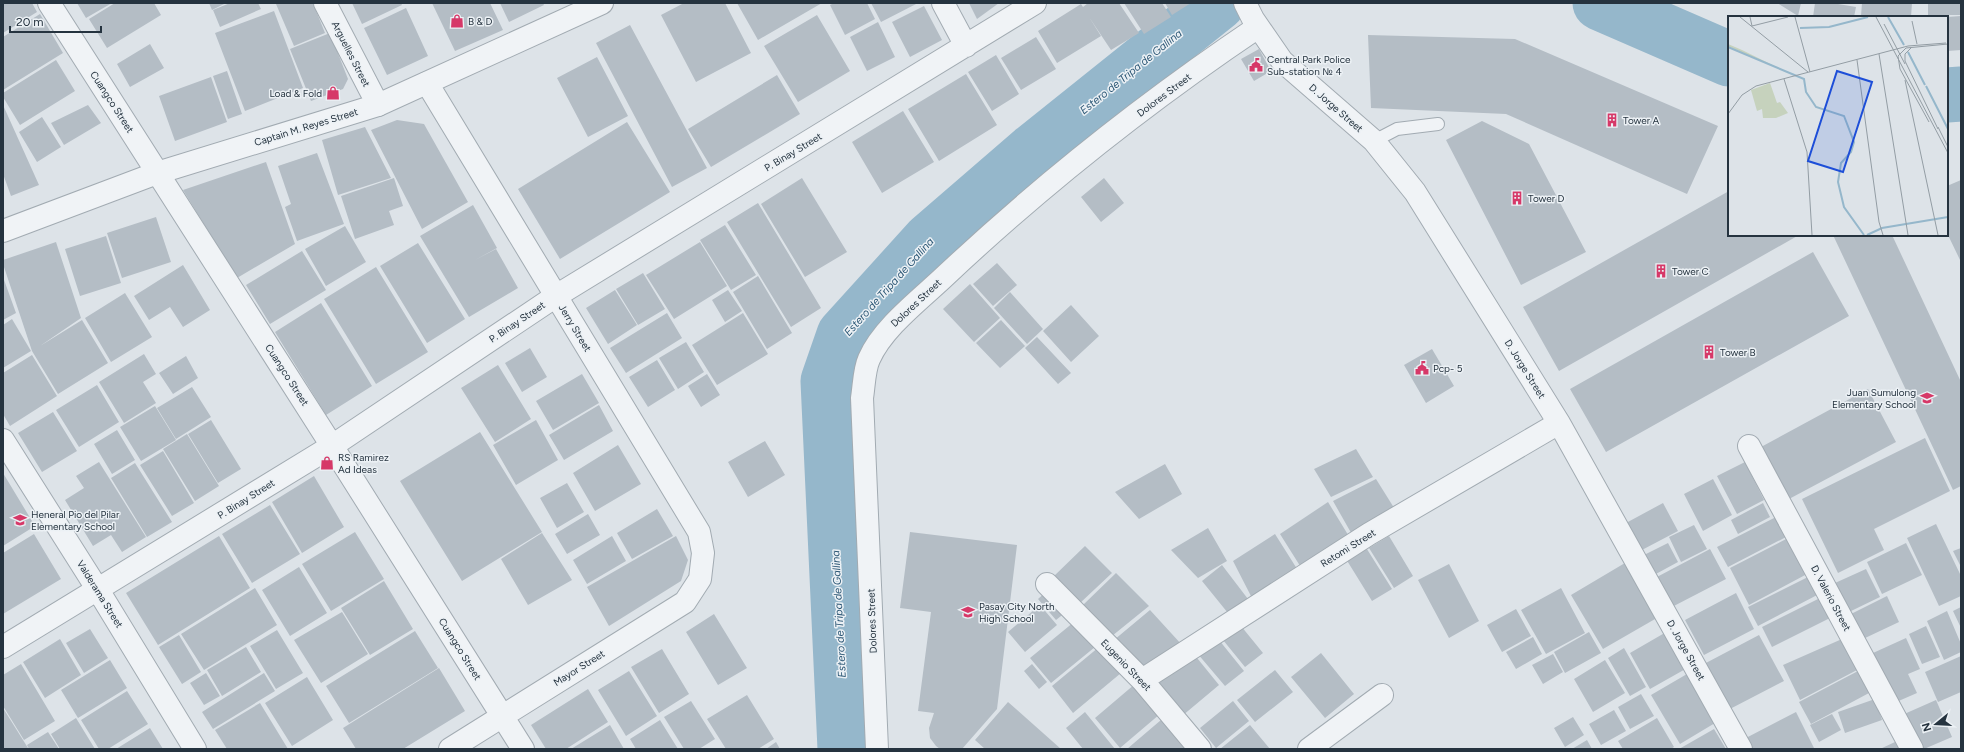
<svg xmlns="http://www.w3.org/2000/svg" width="1964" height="752" font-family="Figtree,sans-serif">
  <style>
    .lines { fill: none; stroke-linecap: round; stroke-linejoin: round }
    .river { stroke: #95b7cb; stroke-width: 55 }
    .building { fill: #b4bdc5 }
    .service-casing { stroke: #a2abb2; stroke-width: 14 }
    .minor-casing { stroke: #a2abb2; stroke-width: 24 }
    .tertiary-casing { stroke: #a2abb2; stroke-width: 24 }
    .service { stroke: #f0f3f6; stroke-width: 12 }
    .minor { stroke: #f0f3f6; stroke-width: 22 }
    .tertiary { stroke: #f0f3f6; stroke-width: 22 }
    .labels { text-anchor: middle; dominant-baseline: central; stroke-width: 3; stroke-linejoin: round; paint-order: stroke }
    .poi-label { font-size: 10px; fill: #25333f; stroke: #ecf1f5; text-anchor: start }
    .street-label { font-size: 10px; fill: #25333f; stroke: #ecf1f5 }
    .water-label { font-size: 11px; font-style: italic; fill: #2d5876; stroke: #ecf1f5 }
    .inset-river { fill: none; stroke: #95b7cb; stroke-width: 2 }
    .inset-road { fill: none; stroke: #939da4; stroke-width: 1 }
    .view { fill: #1d4ed8; fill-opacity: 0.15; stroke: #1d4ed8; stroke-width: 2 }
    .inset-edge { fill: none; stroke: #25333f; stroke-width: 2 }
  </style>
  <rect width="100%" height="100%" fill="#dde3e8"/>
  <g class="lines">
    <path class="river" d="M 1600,3 L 1729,59
      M 1947,95 L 1961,94
      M 845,749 L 828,381 L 844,335 L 930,240 L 1033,151 L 1218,3"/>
  </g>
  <path class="building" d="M 3,3 L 32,3 L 37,12 L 3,33 Z
    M 77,3 L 112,3 L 86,18 Z
    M 115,3 L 154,3 L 161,15 L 107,48 L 89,19 Z
    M 209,3 L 226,3 L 212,10 Z
    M 230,3 L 258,3 L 261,9 L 220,27 L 213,10 Z
    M 279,3 L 313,3 L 325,33 L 294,46 L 276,4 Z
    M 352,3 L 401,3 L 402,5 L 362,24 Z
    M 432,3 L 490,3 L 503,30 L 455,51 Z
    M 500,3 L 543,3 L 544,5 L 509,22 Z
    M 684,3 L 725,3 L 751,53 L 696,82 L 661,15 Z
    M 737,3 L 822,3 L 758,40 Z
    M 834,3 L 867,3 L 875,19 L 845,35 L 830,5 Z
    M 871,3 L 918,3 L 881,22 Z
    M 969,3 L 999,3 L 977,19 Z
    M 1088,3 L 1119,3 L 1139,33 L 1111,50 L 1089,17 L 1101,36 L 1057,63 L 1038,31 L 1081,4 L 1083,7 Z
    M 1124,3 L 1162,3 L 1171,17 L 1144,34 Z
    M 1165,3 L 1191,3 L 1172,15 Z
    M 1777,3 L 1801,3 L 1798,16 Z
    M 1815,3 L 1832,3 L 1856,7 L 1854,17 L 1813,17 Z
    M 1862,3 L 1912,3 L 1911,17 L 1861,16 Z
    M 1928,3 L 1961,3 L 1961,15 L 1928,15 Z
    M 924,6 L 942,40 L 910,57 L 892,22 Z
    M 406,8 L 428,56 L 387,75 L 364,28 Z
    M 274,11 L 303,88 L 245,111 L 215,33 Z
    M 40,14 L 63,53 L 3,90 L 3,37 Z
    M 817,15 L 850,71 L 798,102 L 764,46 Z
    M 1961,16 L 1961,50 L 1947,51 L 1947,17 Z
    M 878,22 L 895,57 L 867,71 L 850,37 Z
    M 630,25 L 707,168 L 672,187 L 596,43 Z
    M 330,33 L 348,79 L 343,89 L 311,101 L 290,49 Z
    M 1368,35 L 1515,39 L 1718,126 L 1687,194 L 1506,114 L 1371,108 Z
    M 1036,37 L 1056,69 L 1021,90 L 1001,58 Z
    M 150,44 L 164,68 L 130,87 L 117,64 Z
    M 1259,49 L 1271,71 L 1254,81 L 1241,59 Z
    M 996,55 L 1019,94 L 992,111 L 968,72 Z
    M 597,57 L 628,116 L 588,137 L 557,78 Z
    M 56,60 L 75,91 L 20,125 L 3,97 L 3,93 Z
    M 227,71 L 242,114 L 228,119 L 213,76 Z
    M 966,74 L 997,125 L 939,161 L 908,109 Z
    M 777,75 L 800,114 L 711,167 L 688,129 Z
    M 211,77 L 227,122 L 175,141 L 159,96 Z
    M 3,105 L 39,185 L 11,196 L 3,174 Z
    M 88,105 L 101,123 L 64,145 L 51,123 Z
    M 903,111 L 934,162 L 882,193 L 852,142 Z
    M 42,117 L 61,147 L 37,162 L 19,132 Z
    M 397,120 L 424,124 L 468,202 L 422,229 L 371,130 Z
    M 1482,121 L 1529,144 L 1586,252 L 1521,285 L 1446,140 Z
    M 627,122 L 670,192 L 560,259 L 518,189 Z
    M 365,127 L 391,178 L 338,195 L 322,140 Z
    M 317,153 L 344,224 L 297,241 L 285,207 L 291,204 L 278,166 Z
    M 266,162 L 295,244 L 237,278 L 183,190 Z
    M 394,178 L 403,206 L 389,211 L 394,225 L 355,239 L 341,196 Z
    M 802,178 L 847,252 L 805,277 L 761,204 Z
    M 1104,178 L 1124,203 L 1101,222 L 1081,197 Z
    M 1961,180 L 1961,262 L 1947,233 L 1947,186 Z
    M 1729,191 L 1729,235 L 1799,235 L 1559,371 L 1523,307 Z
    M 758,203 L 821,308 L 791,327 L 727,222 Z
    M 473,205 L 497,248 L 475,260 L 496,249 L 518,288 L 469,317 L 420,236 Z
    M 156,217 L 171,262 L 122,278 L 107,233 Z
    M 725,225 L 756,275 L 731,290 L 700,240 Z
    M 345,226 L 366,262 L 326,286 L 305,249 Z
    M 1833,235 L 1892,235 L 1961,382 L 1961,486 L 1953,490 Z
    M 106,236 L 121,283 L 80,296 L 65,249 Z
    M 56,242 L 81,318 L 40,346 L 82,320 L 108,363 L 58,394 L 32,351 L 3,264 L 3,260 Z
    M 700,242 L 727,286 L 674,319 L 646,275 Z
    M 418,243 L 465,319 L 427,343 L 380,266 Z
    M 302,251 L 326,290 L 270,324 L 246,285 Z
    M 1813,252 L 1849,316 L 1606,452 L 1570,389 Z
    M 997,263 L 1017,285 L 993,306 L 973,284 Z
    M 183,265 L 210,310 L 183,327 L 170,307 L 149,320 L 134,296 Z
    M 376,267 L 428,352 L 376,384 L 324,299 Z
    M 643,273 L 665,309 L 638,325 L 616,289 Z
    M 758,276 L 792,333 L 767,349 L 733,292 Z
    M 3,277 L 16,313 L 3,320 Z
    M 970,284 L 1000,318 L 974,342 L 943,309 Z
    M 615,290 L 637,325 L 608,344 L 586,308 Z
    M 728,290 L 742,311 L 725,322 L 712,300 Z
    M 1010,292 L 1043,329 L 1027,344 L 994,308 Z
    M 125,293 L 152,337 L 111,362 L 85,318 Z
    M 321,303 L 372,386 L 326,415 L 275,332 Z
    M 1071,305 L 1099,336 L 1071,362 L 1043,331 Z
    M 667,313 L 682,338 L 626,373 L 610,348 Z
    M 743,313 L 768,354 L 717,385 L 692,345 Z
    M 12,319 L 31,351 L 3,368 L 3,325 Z
    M 1001,320 L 1025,346 L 1000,368 L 976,343 Z
    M 1037,337 L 1071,373 L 1058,384 L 1025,348 Z
    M 686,342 L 704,372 L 678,389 L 659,358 Z
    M 530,348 L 547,377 L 522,392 L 505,363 Z
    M 1432,349 L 1454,386 L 1426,403 L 1404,365 Z
    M 144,354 L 156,374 L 143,382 L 156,403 L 124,423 L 99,382 Z
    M 32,355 L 57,396 L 10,426 L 3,414 L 3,373 Z
    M 186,356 L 198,378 L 173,394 L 159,373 Z
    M 657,360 L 675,390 L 648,407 L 629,377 Z
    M 498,365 L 531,419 L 495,442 L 461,388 Z
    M 582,374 L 599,403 L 553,430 L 536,401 Z
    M 707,374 L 720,395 L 701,407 L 688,386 Z
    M 97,385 L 119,422 L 79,447 L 56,410 Z
    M 192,387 L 211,417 L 176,439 L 157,408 Z
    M 1868,389 L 1896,442 L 1789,499 L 1761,447 Z
    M 599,405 L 613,431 L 564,460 L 549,435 Z
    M 155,406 L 176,440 L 141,461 L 120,427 Z
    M 53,412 L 77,451 L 42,472 L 18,433 Z
    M 211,420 L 241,469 L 218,483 L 188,434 Z
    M 536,420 L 558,460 L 516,485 L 493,445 Z
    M 117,430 L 135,460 L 112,474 L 94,444 Z
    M 480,432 L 542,532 L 462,581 L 400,481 Z
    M 187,434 L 219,486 L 195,501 L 163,449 Z
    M 1925,438 L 1950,491 L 1874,529 L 1884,550 L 1838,573 L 1802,499 Z
    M 765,441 L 785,475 L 748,497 L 728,462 Z
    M 618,445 L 641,484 L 595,511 L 573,473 Z
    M 1356,449 L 1373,477 L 1331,497 L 1314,469 Z
    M 163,451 L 194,503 L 172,516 L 140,465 Z
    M 99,462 L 146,537 L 122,552 L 111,535 L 93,546 L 65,500 L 84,488 L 76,476 Z
    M 1745,462 L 1764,500 L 1737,514 L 1717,476 Z
    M 135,463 L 172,522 L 147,537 L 111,478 Z
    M 1165,464 L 1182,494 L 1139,519 L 1115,492 Z
    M 3,473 L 35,526 L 3,546 Z
    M 314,476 L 344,527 L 302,553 L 272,502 Z
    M 1376,479 L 1396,511 L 1354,538 L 1333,501 Z
    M 1713,479 L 1732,515 L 1703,531 L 1684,494 Z
    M 567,483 L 584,512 L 557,528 L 540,498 Z
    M 1328,502 L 1350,538 L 1302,569 L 1280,534 Z
    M 1663,503 L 1678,531 L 1640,551 L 1626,523 Z
    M 1763,503 L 1770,517 L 1738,534 L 1731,520 Z
    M 270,505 L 300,554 L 252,583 L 222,534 Z
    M 657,509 L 673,536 L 632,559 L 617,533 Z
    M 588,514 L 600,535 L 567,554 L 555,534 Z
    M 1776,517 L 1786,537 L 1728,567 L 1717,547 Z
    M 1936,524 L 1961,576 L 1961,596 L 1939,606 L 1907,538 Z
    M 1694,525 L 1707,549 L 1681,562 L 1669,537 Z
    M 1208,528 L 1227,561 L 1198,578 L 1171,550 Z
    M 355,532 L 384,579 L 331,611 L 302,564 Z
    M 910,532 L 1017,545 L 997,709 L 962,749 L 940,749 L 936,746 L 930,738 L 929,728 L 934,713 L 918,711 L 931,612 L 900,608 Z
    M 542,533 L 572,580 L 528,605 L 501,559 Z
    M 34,534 L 61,579 L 3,614 L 3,553 Z
    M 1275,534 L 1299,572 L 1253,600 L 1233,561 Z
    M 219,536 L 250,588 L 158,645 L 126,593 Z
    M 612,536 L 626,561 L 587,584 L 573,560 Z
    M 676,536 L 688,560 L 681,581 L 609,626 L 587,587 Z
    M 1389,536 L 1413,576 L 1394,588 L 1369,548 Z
    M 1788,538 L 1807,574 L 1749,605 L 1730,568 Z
    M 1668,543 L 1678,562 L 1654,575 L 1644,555 Z
    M 1906,543 L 1922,575 L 1882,594 L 1867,562 Z
    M 1085,546 L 1112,573 L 1079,604 L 1053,577 Z
    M 1365,546 L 1392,589 L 1372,601 L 1346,559 Z
    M 1961,548 L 1961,567 L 1953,551 Z
    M 1710,549 L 1726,579 L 1670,608 L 1655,578 Z
    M 1630,560 L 1662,615 L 1603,649 L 1571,595 Z
    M 1449,564 L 1479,621 L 1449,638 L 1418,580 Z
    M 1222,565 L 1251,603 L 1232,618 L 1202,581 Z
    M 299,567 L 327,613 L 290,636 L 262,590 Z
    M 1866,569 L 1880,597 L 1849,612 L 1835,583 Z
    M 1116,573 L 1149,606 L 1112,636 L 1083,605 Z
    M 1810,576 L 1819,594 L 1758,626 L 1748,607 Z
    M 384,581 L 413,629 L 370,655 L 341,608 Z
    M 255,588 L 277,625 L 204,670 L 181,634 Z
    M 1561,588 L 1585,633 L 1546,654 L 1521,610 Z
    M 1048,590 L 1066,612 L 1056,620 L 1038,599 Z
    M 1736,593 L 1754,629 L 1704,655 L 1685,620 Z
    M 1887,596 L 1899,622 L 1863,639 L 1851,614 Z
    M 1820,598 L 1830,618 L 1772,647 L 1762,627 Z
    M 1040,605 L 1057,625 L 1025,652 L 1008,632 Z
    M 1961,607 L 1961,628 L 1953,611 Z
    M 1516,609 L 1531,636 L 1502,652 L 1487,625 Z
    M 1150,610 L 1182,645 L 1143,670 L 1114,640 Z
    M 1947,611 L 1961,644 L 1961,652 L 1944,660 L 1927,621 Z
    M 342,612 L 368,654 L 321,683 L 294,640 Z
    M 714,614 L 747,668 L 718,685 L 686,632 Z
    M 1074,622 L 1095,647 L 1051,683 L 1030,658 Z
    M 1241,626 L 1263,653 L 1245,667 L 1223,640 Z
    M 1926,626 L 1940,657 L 1922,664 L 1909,634 Z
    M 90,629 L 108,658 L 84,673 L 66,643 Z
    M 277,630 L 303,673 L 276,689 L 250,646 Z
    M 415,631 L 438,668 L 349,723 L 326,686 Z
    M 1668,631 L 1689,667 L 1650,689 L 1630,653 Z
    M 1589,632 L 1601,653 L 1565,673 L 1554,652 Z
    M 179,635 L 201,672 L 182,684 L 159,647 Z
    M 1759,635 L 1784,681 L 1728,710 L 1704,664 Z
    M 1533,637 L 1542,654 L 1516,669 L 1506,652 Z
    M 1906,638 L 1920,669 L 1908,674 L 1917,693 L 1894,703 L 1873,653 Z
    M 60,639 L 81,675 L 45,698 L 23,662 Z
    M 1842,639 L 1857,670 L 1800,700 L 1783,665 Z
    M 1219,640 L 1244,671 L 1225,686 L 1197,653 Z
    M 246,647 L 261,672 L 222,696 L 207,670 Z
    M 1099,647 L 1121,673 L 1073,713 L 1052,686 Z
    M 1624,648 L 1646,687 L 1630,696 L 1608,658 Z
    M 662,649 L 689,694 L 659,713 L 631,667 Z
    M 1193,653 L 1219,685 L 1182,716 L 1152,680 Z
    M 1321,653 L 1354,694 L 1325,718 L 1291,677 Z
    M 1553,654 L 1563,672 L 1543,684 L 1532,665 Z
    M 1961,656 L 1961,692 L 1938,702 L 1925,672 Z
    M 110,660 L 127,688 L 78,718 L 61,690 Z
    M 1605,660 L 1625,693 L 1593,712 L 1574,679 Z
    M 21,664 L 55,721 L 24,740 L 3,706 L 3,675 Z
    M 1032,664 L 1047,682 L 1039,689 L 1024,671 Z
    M 439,668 L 465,711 L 403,749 L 356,749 L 343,728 Z
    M 1275,670 L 1293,692 L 1255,722 L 1237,700 Z
    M 629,671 L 657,716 L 626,736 L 598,690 Z
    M 1858,671 L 1869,693 L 1811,724 L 1799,702 Z
    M 206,673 L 220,696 L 204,705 L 190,683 Z
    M 264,673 L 275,691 L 213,729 L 202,712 Z
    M 1687,674 L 1715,723 L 1680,744 L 1651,695 Z
    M 307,677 L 333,720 L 292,746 L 265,703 Z
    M 1135,684 L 1160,714 L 1120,748 L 1095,718 Z
    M 588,689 L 608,722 L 566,749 L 546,749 L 531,725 Z
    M 127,691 L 148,724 L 108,749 L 99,749 L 81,720 Z
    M 1641,694 L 1654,716 L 1630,729 L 1618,707 Z
    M 747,695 L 774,739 L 758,749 L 726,749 L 707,719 Z
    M 1875,699 L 1882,720 L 1845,733 L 1838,712 Z
    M 1936,700 L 1952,737 L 1924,749 L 1917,749 L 1902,715 Z
    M 691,701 L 715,739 L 699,749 L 684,749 L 664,717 Z
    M 1233,701 L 1249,721 L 1216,748 L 1200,728 Z
    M 1008,702 L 1061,749 L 985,749 L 975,740 Z
    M 260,703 L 288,749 L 227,749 L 215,730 Z
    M 3,708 L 28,748 L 26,749 L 3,749 Z
    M 1614,710 L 1626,731 L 1601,745 L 1589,724 Z
    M 1085,712 L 1115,749 L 1083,749 L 1066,728 Z
    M 1796,712 L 1814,748 L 1811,749 L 1749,749 L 1744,739 Z
    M 1832,714 L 1841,730 L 1819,742 L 1810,725 Z
    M 1573,717 L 1584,735 L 1565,747 L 1554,728 Z
    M 76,718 L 95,749 L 60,749 L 51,734 Z
    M 1657,718 L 1674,747 L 1671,749 L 1623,749 L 1618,741 Z
    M 660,720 L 678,749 L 636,749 L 630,739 Z
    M 1161,720 L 1186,749 L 1127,749 Z
    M 610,725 L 624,749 L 571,749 Z
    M 1250,725 L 1270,749 L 1220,749 Z
    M 150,728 L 163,749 L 116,749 Z
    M 1714,729 L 1726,749 L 1679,749 Z
    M 48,732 L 59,749 L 29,749 L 27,745 Z
    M 1587,740 L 1592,749 L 1572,749 Z
    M 776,742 L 780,749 L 766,749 Z
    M 1895,742 L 1899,749 L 1880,749 Z"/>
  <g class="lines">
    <g class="service-casing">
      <path id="service" d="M 1374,141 L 1397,129 L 1438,124"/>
    </g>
    <g class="minor-casing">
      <path id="minor" d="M 49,3 L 332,446 L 523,749
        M 325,3 L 378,105
        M 943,3 L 966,46
        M 1245,3 L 1253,19 L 1282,61 L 1374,141 L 1415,192 L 1559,423 L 1741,749
        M 427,83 L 699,532 L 703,553 L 700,579 L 685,602 L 450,749
        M 3,440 L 98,590 L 195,749
        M 1749,446 L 1912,749
        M 1047,584 L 1142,680 L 1200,749
        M 3,647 L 332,446 L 556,296 L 1035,3
        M 1142,680 L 1369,534 L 1559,423
        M 877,749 L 862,398 C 864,386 864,370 869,359 C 883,327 921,299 946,275 C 1043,184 1148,101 1258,27
        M 1309,749 L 1382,695"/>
    </g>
    <g class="tertiary-casing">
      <path id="tertiary" d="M 3,231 L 157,173 L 378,105 L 602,3"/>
    </g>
    <use href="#service" class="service"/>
    <use href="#minor" class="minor"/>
    <use href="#tertiary" class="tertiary"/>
  </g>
  <defs>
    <g id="shop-bare" transform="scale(1.08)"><path d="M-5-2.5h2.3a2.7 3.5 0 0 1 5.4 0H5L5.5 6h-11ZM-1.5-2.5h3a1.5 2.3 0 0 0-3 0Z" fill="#d63868" stroke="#ecf1f5" stroke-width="2.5" paint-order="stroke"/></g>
    <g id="civic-bare" transform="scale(1.08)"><path d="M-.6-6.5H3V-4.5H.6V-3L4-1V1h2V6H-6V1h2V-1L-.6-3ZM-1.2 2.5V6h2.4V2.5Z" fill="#d63868" stroke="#ecf1f5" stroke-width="2.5" paint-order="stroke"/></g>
    <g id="building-bare" transform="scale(1.08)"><path d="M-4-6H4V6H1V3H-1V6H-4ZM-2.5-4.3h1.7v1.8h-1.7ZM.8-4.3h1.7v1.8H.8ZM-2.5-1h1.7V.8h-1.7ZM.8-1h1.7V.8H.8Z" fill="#d63868" stroke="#ecf1f5" stroke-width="2.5" paint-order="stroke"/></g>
    <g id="school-bare" transform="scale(1.08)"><path d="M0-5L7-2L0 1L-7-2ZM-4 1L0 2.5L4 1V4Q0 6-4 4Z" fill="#d63868" stroke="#ecf1f5" stroke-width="2.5" paint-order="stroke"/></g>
  </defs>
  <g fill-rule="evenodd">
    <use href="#shop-bare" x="457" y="21"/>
    <use href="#civic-bare" x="1256" y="65"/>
    <use href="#shop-bare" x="333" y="93"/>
    <use href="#building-bare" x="1612" y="120"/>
    <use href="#building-bare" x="1517" y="198"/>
    <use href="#building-bare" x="1661" y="271"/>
    <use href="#building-bare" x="1709" y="352"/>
    <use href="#civic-bare" x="1422" y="368"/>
    <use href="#school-bare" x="1927" y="398"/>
    <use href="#shop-bare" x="327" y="463"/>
    <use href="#school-bare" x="20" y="520"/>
    <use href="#school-bare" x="968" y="612"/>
  </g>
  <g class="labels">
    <g class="poi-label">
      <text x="468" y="21">B &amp; D</text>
      <text x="1267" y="59">Central Park Police<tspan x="1267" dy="12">Sub-station № 4</tspan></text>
      <text x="322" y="93" text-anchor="end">Load &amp; Fold</text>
      <text x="1623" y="120">Tower A</text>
      <text x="1528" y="198">Tower D</text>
      <text x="1672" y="271">Tower C</text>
      <text x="1720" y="352">Tower B</text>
      <text x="1433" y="368">Pcp- 5</text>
      <text x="1916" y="392" text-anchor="end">Juan Sumulong<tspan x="1916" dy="12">Elementary School</tspan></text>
      <text x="338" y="457">RS Ramirez<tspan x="338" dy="12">Ad Ideas</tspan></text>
      <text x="31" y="514">Heneral Pio del Pilar<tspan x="31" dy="12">Elementary School</tspan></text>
      <text x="979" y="606">Pasay City North<tspan x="979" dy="12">High School</tspan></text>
    </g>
    <g class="street-label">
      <text transform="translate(351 54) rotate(63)">Arguelles Street</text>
      <text transform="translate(1164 95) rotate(-37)">Dolores Street</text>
      <text transform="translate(112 102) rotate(57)">Cuangco Street</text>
      <text transform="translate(1336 108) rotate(41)">D. Jorge Street</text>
      <text transform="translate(306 127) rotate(-17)">Captain M. Reyes Street</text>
      <text transform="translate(793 152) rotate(-31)">P. Binay Street</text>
      <text transform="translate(916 303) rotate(-43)">Dolores Street</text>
      <text transform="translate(517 322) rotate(-34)">P. Binay Street</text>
      <text transform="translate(575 328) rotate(59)">Jerry Street</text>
      <text transform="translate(1525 369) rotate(58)">D. Jorge Street</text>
      <text transform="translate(287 375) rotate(57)">Cuangco Street</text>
      <text transform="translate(246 499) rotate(-32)">P. Binay Street</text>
      <text transform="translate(1348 548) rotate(-32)">Retomi Street</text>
      <text transform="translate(100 594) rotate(58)">Valderama Street</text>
      <text transform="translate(1831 598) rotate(62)">D. Valerio Street</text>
      <text transform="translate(872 621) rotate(-92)">Dolores Street</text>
      <text transform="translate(460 649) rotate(58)">Cuangco Street</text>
      <text transform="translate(1686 650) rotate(61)">D. Jorge Street</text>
      <text transform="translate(1126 665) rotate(46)">Eugenio Street</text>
      <text transform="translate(579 668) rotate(-32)">Mayor Street</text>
    </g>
    <g class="water-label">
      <text transform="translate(1131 72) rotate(-39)">Estero de Tripa de Gallina</text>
      <text transform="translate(889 287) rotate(-48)">Estero de Tripa de Gallina</text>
      <text transform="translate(839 614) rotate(-93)">Estero de Tripa de Gallina</text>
    </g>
  </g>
  <g transform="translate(1728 16)">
    <rect width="220" height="220" fill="#dde3e8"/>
    <path d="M 0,28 L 14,34 L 65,59 L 0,30 ZM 42,67 L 49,87 L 52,86 L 60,97 L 48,102 L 35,102 L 34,93 L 29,95 L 23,74 Z" fill="#c6d2bd"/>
    <path class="inset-river" d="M 160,1 L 176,29M 72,12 L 101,11 L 140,1M 0,31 L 76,63 L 78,76 L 88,91 L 116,100 L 126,126 L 123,136 L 113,147 L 110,166 L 116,191 L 136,219M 180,36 L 197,69M 198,70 L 220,113M 139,219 L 154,212 L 220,201"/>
    <path class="inset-road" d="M 12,1 L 80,56M 22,1 L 24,10 L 60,1M 67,1 L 82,56M 148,1 L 220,137M 184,5 L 189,28M 156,8 L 177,48M 183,32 L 177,38 L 177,45 L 210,113M 151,38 L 180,219M 129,44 L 151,206 L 155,219M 56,63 L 79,136 L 84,219M 177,64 L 210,219M 0,98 L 14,79 L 28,70 L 180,30 L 218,27M 201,106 L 172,53 L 170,40 L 178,32 L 220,28M 210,111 L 220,131"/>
    <path class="view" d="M 109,55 L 144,66 L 115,156 L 80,145 Z"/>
    <rect width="220" height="220" class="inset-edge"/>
  </g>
  <rect width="1964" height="752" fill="none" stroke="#25333f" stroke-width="8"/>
  <g transform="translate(1936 724) rotate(252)" stroke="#ecf1f5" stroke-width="3" paint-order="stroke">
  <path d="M0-3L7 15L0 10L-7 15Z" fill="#25333f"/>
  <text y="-6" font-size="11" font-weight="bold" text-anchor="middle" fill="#25333f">N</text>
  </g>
  <path d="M10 26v6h91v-6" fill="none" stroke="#25333f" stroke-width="2"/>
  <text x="16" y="26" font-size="12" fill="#25333f" stroke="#ecf1f5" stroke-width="3" paint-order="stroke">20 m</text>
</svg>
